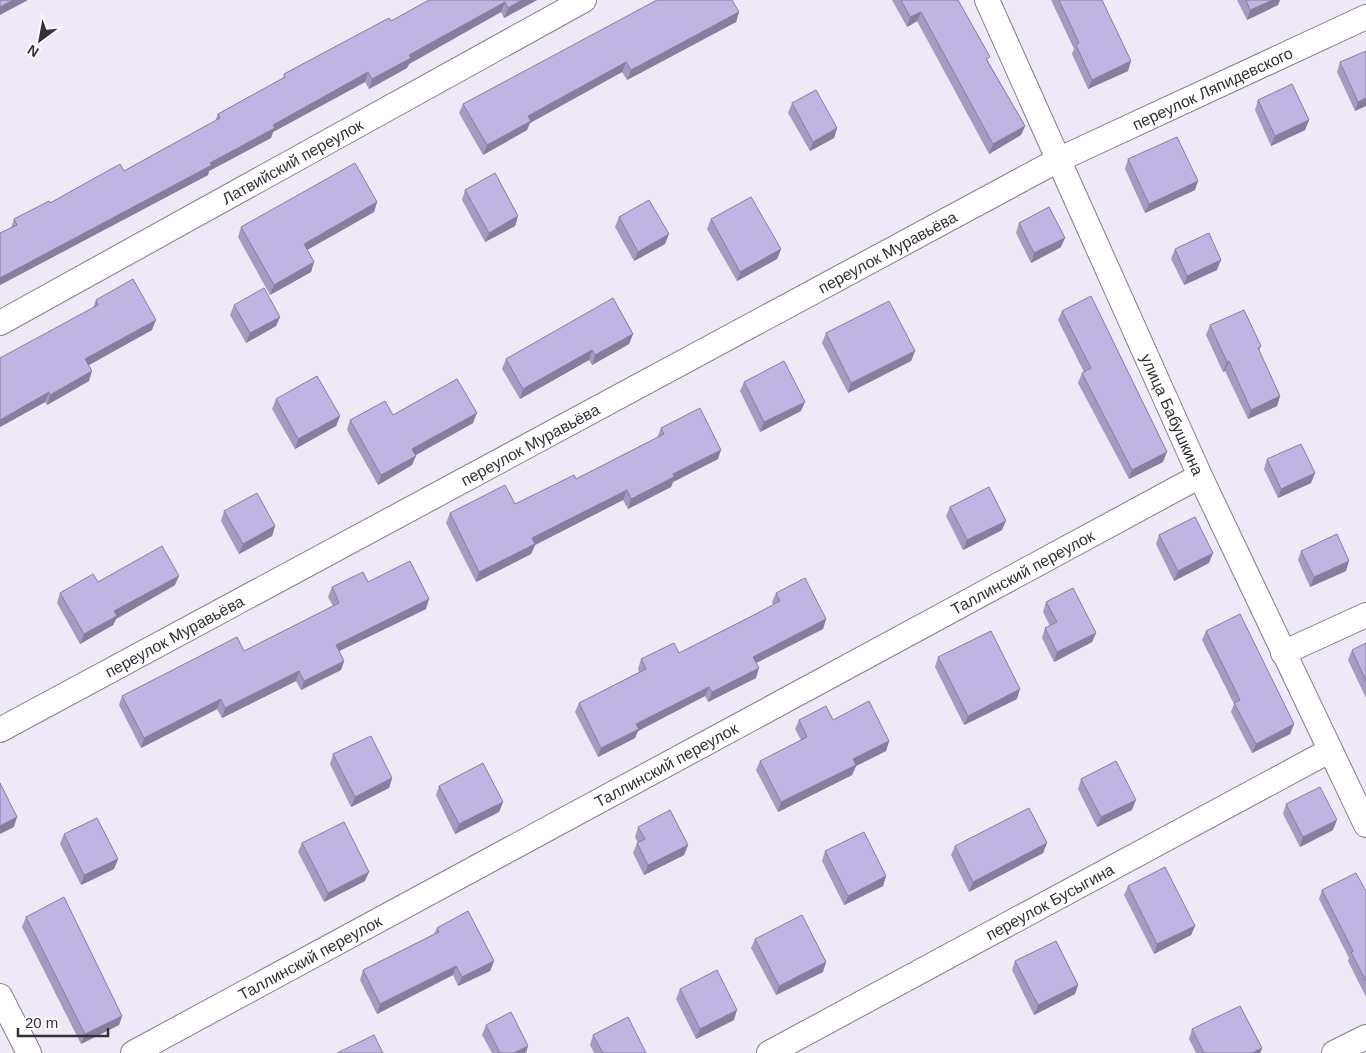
<svg xmlns="http://www.w3.org/2000/svg" width="1366" height="1053" font-family="Helvetica,sans-serif">
  <style>
    .lines { fill: none; stroke-linecap: round; stroke-linejoin: round }
    .minor-casing { stroke: #837d8a; stroke-width: 26 }
    .minor { stroke: #fff; stroke-width: 24 }
    .wall { fill: #a49bc2 }
    .shaded-wall { fill: #867e9e }
    .building { fill: #bfb4e2; stroke: #867e9e }
    .labels { text-anchor: middle; dominant-baseline: central; stroke-width: 4; stroke-linejoin: round; paint-order: stroke }
    .street-label { font-size: 16px; fill: #333136; stroke: #faf8fd }
  </style>
  <rect width="100%" height="100%" fill="#eee8f7"/>
  <g class="lines">
    <g class="minor-casing">
      <g id="minor">
        <path id="s1" d="M 987,0 L 1200,476 L 1366,825"/>
        <path id="s2" d="M 0,323 L 584,0"/>
        <path d="M 1283,653 L 1366,615"/>
        <path id="s3" d="M 0,730 L 1060,159 L 1366,17"/>
        <path d="M 0,996 L 29,1053"/>
        <path id="s4" d="M 133,1053 L 1200,476"/>
        <path id="s5" d="M 769,1053 L 1329,751"/>
        <path d="M 1334,1053 L 1366,1037"/>
      </g>
    </g>
    <use href="#minor" class="minor"/>
  </g>
  <path class="wall" d="M 429,0 L 537,0 L 504,18 L 501,12 L 409,64 L 407,68 L 369,89 L 365,82 L 273,132 L 271,138 L 209,171 L 208,175 L 0,285 L 0,233 L 11,228 L 14,219 L 124,171 L 215,121 L 218,114 L 283,78 L 284,74 L 391,21 Z
    M 892,0 L 958,0 L 988,61 L 1025,126 L 1021,135 L 989,154 L 917,21 L 907,27 Z
    M 1051,0 L 1102,0 L 1128,71 L 1088,89 L 1072,54 L 1074,49 Z
    M 1237,0 L 1280,0 L 1278,5 L 1247,20 Z
    M 739,12 L 736,22 L 627,80 L 622,72 L 530,123 L 527,130 L 483,155 L 459,113 L 463,104 Z
    M 1340,62 L 1366,106 L 1355,111 L 1337,72 Z
    M 1258,100 L 1309,120 L 1305,130 L 1271,146 L 1255,110 Z
    M 792,103 L 837,128 L 834,138 L 810,151 L 788,113 Z
    M 1128,159 L 1195,190 L 1145,213 L 1125,169 Z
    M 465,190 L 518,216 L 515,226 L 485,242 L 462,200 Z
    M 377,202 L 374,212 L 307,250 L 314,262 L 311,272 L 270,295 L 238,237 L 241,227 Z
    M 619,217 L 665,244 L 634,261 L 615,227 Z
    M 711,219 L 781,249 L 777,259 L 737,281 L 707,229 Z
    M 1019,223 L 1061,247 L 1031,263 L 1016,233 Z
    M 1175,249 L 1217,270 L 1184,285 L 1171,259 Z
    M 96,300 L 152,330 L 88,365 L 89,381 L 47,405 L 45,402 L 0,427 L 93,308 Z
    M 234,305 L 280,317 L 276,326 L 246,343 L 230,315 Z
    M 1062,311 L 1163,462 L 1129,479 L 1078,383 L 1082,373 L 1084,372 L 1058,320 Z
    M 1210,325 L 1261,346 L 1259,351 L 1280,396 L 1277,406 L 1248,419 L 1225,371 L 1223,372 L 1206,335 Z
    M 826,333 L 915,351 L 911,361 L 848,393 L 822,343 Z
    M 633,334 L 629,344 L 592,365 L 589,360 L 520,399 L 502,369 L 506,359 Z
    M 744,382 L 801,411 L 760,432 L 740,391 Z
    M 276,399 L 340,416 L 336,426 L 295,449 L 272,409 Z
    M 393,415 L 473,423 L 415,455 L 412,465 L 378,485 L 347,430 L 350,420 Z
    M 661,428 L 718,459 L 673,482 L 671,487 L 628,509 L 623,500 L 535,545 L 531,554 L 476,582 L 446,523 L 450,513 L 515,504 L 576,479 L 657,438 Z
    M 1267,459 L 1311,483 L 1278,498 L 1264,469 Z
    M 950,507 L 1002,530 L 963,550 L 946,516 Z
    M 224,511 L 275,526 L 272,536 L 239,554 L 221,521 Z
    M 1159,535 L 1209,563 L 1174,581 L 1156,544 Z
    M 1301,551 L 1346,571 L 1310,587 L 1298,560 Z
    M 98,582 L 175,585 L 116,619 L 113,625 L 80,644 L 57,603 L 60,593 Z
    M 368,582 L 426,609 L 339,651 L 344,661 L 341,670 L 301,690 L 296,681 L 222,718 L 217,709 L 141,748 L 119,705 L 122,696 L 244,651 L 333,606 L 328,597 L 332,587 Z
    M 776,593 L 826,619 L 823,629 L 756,663 L 756,678 L 708,702 L 705,696 L 638,731 L 635,738 L 598,757 L 575,712 L 579,703 L 639,672 L 638,669 L 641,659 L 679,653 L 773,605 L 772,602 Z
    M 1046,602 L 1096,633 L 1092,642 L 1054,662 L 1042,638 L 1045,628 L 1050,626 L 1043,612 Z
    M 1206,631 L 1294,724 L 1290,734 L 1252,753 L 1231,712 L 1234,704 L 1202,640 Z
    M 1366,643 L 1366,698 L 1348,660 L 1352,650 Z
    M 938,657 L 1017,699 L 964,725 L 935,667 Z
    M 799,720 L 833,720 L 889,741 L 886,751 L 856,766 L 852,775 L 778,812 L 756,770 L 760,761 L 801,740 L 795,729 Z
    M 333,754 L 392,778 L 389,788 L 351,807 L 330,764 Z
    M 1081,779 L 1132,810 L 1097,827 L 1078,789 Z
    M 439,786 L 503,802 L 499,812 L 455,834 L 436,795 Z
    M 1286,804 L 1333,830 L 1300,847 L 1283,814 Z
    M 638,827 L 688,845 L 684,855 L 644,875 L 633,853 L 637,843 L 638,843 L 635,837 Z
    M 64,834 L 118,859 L 114,869 L 81,885 L 60,844 Z
    M 302,843 L 365,881 L 324,902 L 298,852 Z
    M 1047,843 L 1043,853 L 969,892 L 951,855 L 955,846 Z
    M 825,851 L 886,876 L 883,886 L 844,905 L 822,861 Z
    M 1128,886 L 1195,926 L 1191,935 L 1154,954 L 1124,895 Z
    M 1322,890 L 1366,891 L 1366,997 L 1348,961 L 1349,958 L 1319,899 Z
    M 26,917 L 122,1016 L 119,1025 L 81,1044 L 22,927 Z
    M 437,928 L 494,961 L 490,971 L 458,986 L 453,975 L 377,1014 L 360,980 L 363,970 L 434,934 Z
    M 755,939 L 823,972 L 776,995 L 751,948 Z
    M 1015,961 L 1078,985 L 1075,994 L 1034,1015 L 1012,970 Z
    M 680,989 L 734,1020 L 696,1039 L 676,999 Z
    M 486,1025 L 526,1053 L 492,1053 L 482,1035 Z
    M 1192,1029 L 1262,1048 L 1260,1053 L 1196,1053 L 1189,1039 Z
    M 593,1035 L 646,1053 L 594,1053 L 590,1045 Z"/>
  <path class="shaded-wall" d="M 13,0 L 28,0 L 0,15 L 0,7 Z
    M 522,0 L 537,0 L 504,18 L 508,8 Z
    M 1273,0 L 1280,0 L 1278,5 L 1247,20 L 1250,10 Z
    M 505,2 L 501,12 L 409,64 L 407,68 L 369,89 L 372,79 L 409,55 Z
    M 739,12 L 736,22 L 627,80 L 631,70 Z
    M 921,12 L 917,21 L 907,27 L 910,17 Z
    M 1131,61 L 1128,71 L 1088,89 L 1092,80 Z
    M 626,62 L 622,72 L 530,123 L 527,130 L 483,155 L 487,145 L 528,116 Z
    M 368,72 L 365,82 L 273,132 L 271,138 L 209,171 L 208,175 L 0,285 L 0,278 L 273,125 Z
    M 1366,98 L 1366,106 L 1355,111 L 1358,102 Z
    M 1309,120 L 1305,130 L 1271,146 L 1275,136 Z
    M 1025,126 L 1021,135 L 989,154 L 993,144 Z
    M 837,128 L 834,138 L 810,151 L 813,142 Z
    M 1198,181 L 1195,190 L 1145,213 L 1149,204 Z
    M 377,202 L 374,212 L 300,254 L 304,244 Z
    M 518,216 L 515,226 L 485,242 L 489,233 Z
    M 669,234 L 665,244 L 634,261 L 638,252 Z
    M 1065,238 L 1061,247 L 1031,263 L 1034,253 Z
    M 781,249 L 777,259 L 737,281 L 740,272 Z
    M 1221,260 L 1217,270 L 1184,285 L 1187,276 Z
    M 314,262 L 311,272 L 270,295 L 274,285 Z
    M 280,317 L 276,326 L 246,343 L 250,333 Z
    M 156,320 L 152,330 L 82,369 L 85,359 Z
    M 633,334 L 629,344 L 592,365 L 595,355 Z
    M 592,350 L 589,360 L 520,399 L 523,389 Z
    M 915,351 L 911,361 L 848,393 L 851,383 Z
    M 1229,361 L 1225,371 L 1223,372 L 1227,362 Z
    M 92,371 L 89,381 L 47,405 L 50,395 Z
    M 49,392 L 45,402 L 0,427 L 0,420 Z
    M 1280,396 L 1277,406 L 1248,419 L 1251,410 Z
    M 805,402 L 801,411 L 760,432 L 764,422 Z
    M 477,413 L 473,423 L 409,459 L 412,449 Z
    M 340,416 L 336,426 L 295,449 L 298,439 Z
    M 721,450 L 718,459 L 673,482 L 671,487 L 628,509 L 631,499 L 673,474 Z
    M 1167,452 L 1163,462 L 1129,479 L 1132,470 Z
    M 416,456 L 412,465 L 378,485 L 381,475 Z
    M 1315,473 L 1311,483 L 1278,498 L 1281,489 Z
    M 627,490 L 623,500 L 535,545 L 531,554 L 476,582 L 479,572 L 532,538 Z
    M 1006,521 L 1002,530 L 963,550 L 967,540 Z
    M 275,526 L 272,536 L 239,554 L 243,544 Z
    M 1213,553 L 1209,563 L 1174,581 L 1178,571 Z
    M 1349,561 L 1346,571 L 1310,587 L 1314,577 Z
    M 179,576 L 175,585 L 116,619 L 113,625 L 80,644 L 84,634 L 114,611 Z
    M 429,599 L 426,609 L 333,654 L 336,645 Z
    M 826,619 L 823,629 L 750,666 L 753,657 Z
    M 1096,633 L 1092,642 L 1054,662 L 1057,652 Z
    M 344,661 L 341,670 L 301,690 L 304,681 Z
    M 759,668 L 756,678 L 708,702 L 712,692 Z
    M 299,671 L 296,681 L 222,718 L 225,708 Z
    M 709,687 L 705,696 L 638,731 L 635,738 L 598,757 L 601,748 L 636,724 Z
    M 1020,689 L 1017,699 L 964,725 L 968,716 Z
    M 221,699 L 217,709 L 141,748 L 144,738 Z
    M 1294,724 L 1290,734 L 1252,753 L 1256,744 Z
    M 889,741 L 886,751 L 856,766 L 852,775 L 778,812 L 781,802 L 853,759 Z
    M 392,778 L 389,788 L 351,807 L 355,797 Z
    M 1136,800 L 1132,810 L 1097,827 L 1101,817 Z
    M 503,802 L 499,812 L 455,834 L 459,824 Z
    M 17,817 L 14,827 L 0,834 L 0,826 Z
    M 1337,820 L 1333,830 L 1300,847 L 1303,837 Z
    M 1047,843 L 1043,853 L 969,892 L 973,882 Z
    M 688,845 L 684,855 L 644,875 L 648,865 Z
    M 118,859 L 114,869 L 81,885 L 84,875 Z
    M 369,872 L 365,881 L 324,902 L 328,893 Z
    M 886,876 L 883,886 L 844,905 L 848,896 Z
    M 1195,926 L 1191,935 L 1154,954 L 1157,944 Z
    M 494,961 L 490,971 L 458,986 L 462,977 Z
    M 826,962 L 823,972 L 776,995 L 779,986 Z
    M 456,966 L 453,975 L 377,1014 L 380,1004 Z
    M 1078,985 L 1075,994 L 1034,1015 L 1038,1005 Z
    M 737,1010 L 734,1020 L 696,1039 L 700,1029 Z
    M 122,1016 L 119,1025 L 81,1044 L 85,1034 Z
    M 528,1046 L 526,1053 L 514,1053 Z
    M 1262,1048 L 1260,1053 L 1252,1053 Z"/>
  <path class="building" d="M 0,0 L 13,0 L 0,7 Z
    M 429,0 L 522,0 L 508,8 L 505,2 L 409,55 L 411,58 L 372,79 L 368,72 L 273,125 L 275,128 L 210,163 L 212,165 L 0,278 L 0,233 L 17,225 L 14,219 L 49,201 L 50,203 L 120,164 L 124,171 L 220,118 L 218,114 L 285,77 L 284,74 L 389,18 L 391,21 Z
    M 657,0 L 732,0 L 739,12 L 631,70 L 626,62 L 528,116 L 531,121 L 487,145 L 463,104 Z
    M 901,0 L 958,0 L 990,57 L 986,59 L 1025,126 L 993,144 L 921,12 L 910,17 Z
    M 1059,0 L 1102,0 L 1131,61 L 1092,80 L 1076,45 L 1079,43 Z
    M 1246,0 L 1273,0 L 1250,10 Z
    M 1366,51 L 1366,98 L 1358,102 L 1340,62 Z
    M 1292,84 L 1309,120 L 1275,136 L 1258,100 Z
    M 816,90 L 837,128 L 813,142 L 792,103 Z
    M 1177,137 L 1198,181 L 1149,204 L 1128,159 Z
    M 355,163 L 377,202 L 304,244 L 314,262 L 274,285 L 241,227 Z
    M 495,173 L 518,216 L 489,233 L 465,190 Z
    M 751,197 L 781,249 L 740,272 L 711,219 Z
    M 649,200 L 669,234 L 638,252 L 619,217 Z
    M 1049,207 L 1065,238 L 1034,253 L 1019,223 Z
    M 1209,233 L 1221,260 L 1187,276 L 1175,249 Z
    M 133,279 L 156,320 L 85,359 L 92,371 L 50,395 L 49,392 L 0,420 L 0,358 L 98,305 L 96,300 Z
    M 264,288 L 280,317 L 250,333 L 234,305 Z
    M 1091,296 L 1167,452 L 1132,470 L 1082,373 L 1091,368 L 1062,311 Z
    M 613,298 L 633,334 L 595,355 L 592,350 L 523,389 L 506,359 Z
    M 889,301 L 915,351 L 851,383 L 826,333 Z
    M 1244,310 L 1261,346 L 1258,348 L 1280,396 L 1251,410 L 1229,361 L 1227,362 L 1210,325 Z
    M 784,361 L 805,402 L 764,422 L 744,382 Z
    M 317,376 L 340,416 L 298,439 L 276,399 Z
    M 457,379 L 477,413 L 412,449 L 416,456 L 381,475 L 350,420 L 385,401 L 393,415 Z
    M 700,408 L 721,450 L 673,474 L 674,477 L 631,499 L 627,490 L 532,538 L 535,544 L 479,572 L 450,513 L 505,485 L 515,504 L 574,475 L 576,479 L 664,434 L 661,428 Z
    M 1301,444 L 1315,473 L 1281,489 L 1267,459 Z
    M 989,487 L 1006,521 L 967,540 L 950,507 Z
    M 257,493 L 275,526 L 243,544 L 224,511 Z
    M 1195,517 L 1213,553 L 1178,571 L 1159,535 Z
    M 1337,534 L 1349,561 L 1314,577 L 1301,551 Z
    M 162,546 L 179,576 L 114,611 L 117,616 L 84,634 L 60,593 L 93,574 L 98,582 Z
    M 410,561 L 429,599 L 336,645 L 344,661 L 304,681 L 299,671 L 225,708 L 221,699 L 144,738 L 122,696 L 237,637 L 244,651 L 339,603 L 332,587 L 363,572 L 368,582 Z
    M 805,578 L 826,619 L 753,657 L 759,668 L 712,692 L 709,687 L 636,724 L 639,729 L 601,748 L 579,703 L 646,669 L 641,659 L 674,643 L 679,653 L 756,614 L 780,601 L 776,593 Z
    M 1073,588 L 1096,633 L 1057,652 L 1045,628 L 1057,622 L 1046,602 Z
    M 1240,614 L 1294,724 L 1256,744 L 1234,703 L 1240,700 L 1206,631 Z
    M 991,631 L 1020,689 L 968,716 L 938,657 Z
    M 1366,643 L 1366,681 L 1352,650 Z
    M 869,701 L 889,741 L 853,759 L 856,765 L 781,802 L 760,761 L 807,737 L 799,720 L 826,706 L 833,720 Z
    M 371,736 L 392,778 L 355,797 L 333,754 Z
    M 1116,761 L 1136,800 L 1101,817 L 1081,779 Z
    M 483,763 L 503,802 L 459,824 L 439,786 Z
    M 0,783 L 17,817 L 0,826 Z
    M 1320,787 L 1337,820 L 1303,837 L 1286,804 Z
    M 1029,808 L 1047,843 L 973,882 L 955,846 Z
    M 670,810 L 688,845 L 648,865 L 637,843 L 645,839 L 638,827 Z
    M 97,818 L 118,859 L 84,875 L 64,834 Z
    M 344,822 L 369,872 L 328,893 L 302,843 Z
    M 864,832 L 886,876 L 848,896 L 825,851 Z
    M 1165,867 L 1195,926 L 1157,944 L 1128,886 Z
    M 1356,873 L 1366,891 L 1366,981 L 1351,952 L 1353,951 L 1322,890 Z
    M 64,897 L 122,1016 L 85,1034 L 26,917 Z
    M 468,911 L 494,961 L 462,977 L 456,966 L 380,1004 L 363,970 L 439,932 L 437,928 Z
    M 802,915 L 826,962 L 779,986 L 755,939 Z
    M 1056,941 L 1078,985 L 1038,1005 L 1015,961 Z
    M 717,970 L 737,1010 L 700,1029 L 680,989 Z
    M 1240,1006 L 1262,1048 L 1252,1053 L 1204,1053 L 1192,1029 Z
    M 511,1012 L 528,1046 L 514,1053 L 500,1053 L 486,1025 Z
    M 628,1017 L 646,1053 L 603,1053 L 593,1035 Z
    M 374,1035 L 383,1053 L 337,1053 Z"/>
  <g class="labels">
    <g class="street-label">
      <text stroke="none"><textPath href="#s3" startOffset="1372">переулок Ляпидевского</textPath></text>
      <text stroke="none"><textPath href="#s2" startOffset="334">Латвийский переулок</textPath></text>
      <text stroke="none"><textPath href="#s3" startOffset="1008">переулок Муравьёва</textPath></text>
      <text stroke="none"><textPath href="#s1" startOffset="454">улица Бабушкина</textPath></text>
      <text stroke="none"><textPath href="#s3" startOffset="602">переулок Муравьёва</textPath></text>
      <text stroke="none"><textPath href="#s4" startOffset="1011">Таллинский переулок</textPath></text>
      <text stroke="none"><textPath href="#s3" startOffset="198">переулок Муравьёва</textPath></text>
      <text stroke="none"><textPath href="#s4" startOffset="606">Таллинский переулок</textPath></text>
      <text stroke="none"><textPath href="#s5" startOffset="319">переулок Бусыгина</textPath></text>
      <text stroke="none"><textPath href="#s4" startOffset="201">Таллинский переулок</textPath></text>
    </g>
  </g>
  <g transform="translate(40 40) rotate(212)" stroke="#faf8fd" stroke-width="4" paint-order="stroke">
  <path d="M0-4L9 19L0 12L-9 19Z" fill="#333136"/>
  <text y="-8" font-size="14" font-weight="bold" text-anchor="middle" fill="#333136">N</text>
  </g>
  <path d="M18 1028v8h90v-8" fill="none" stroke="#333136" stroke-width="2.5"/>
  <text x="25" y="1028" font-size="15" fill="#333136" stroke="#faf8fd" stroke-width="4" paint-order="stroke">20 m</text>
</svg>
